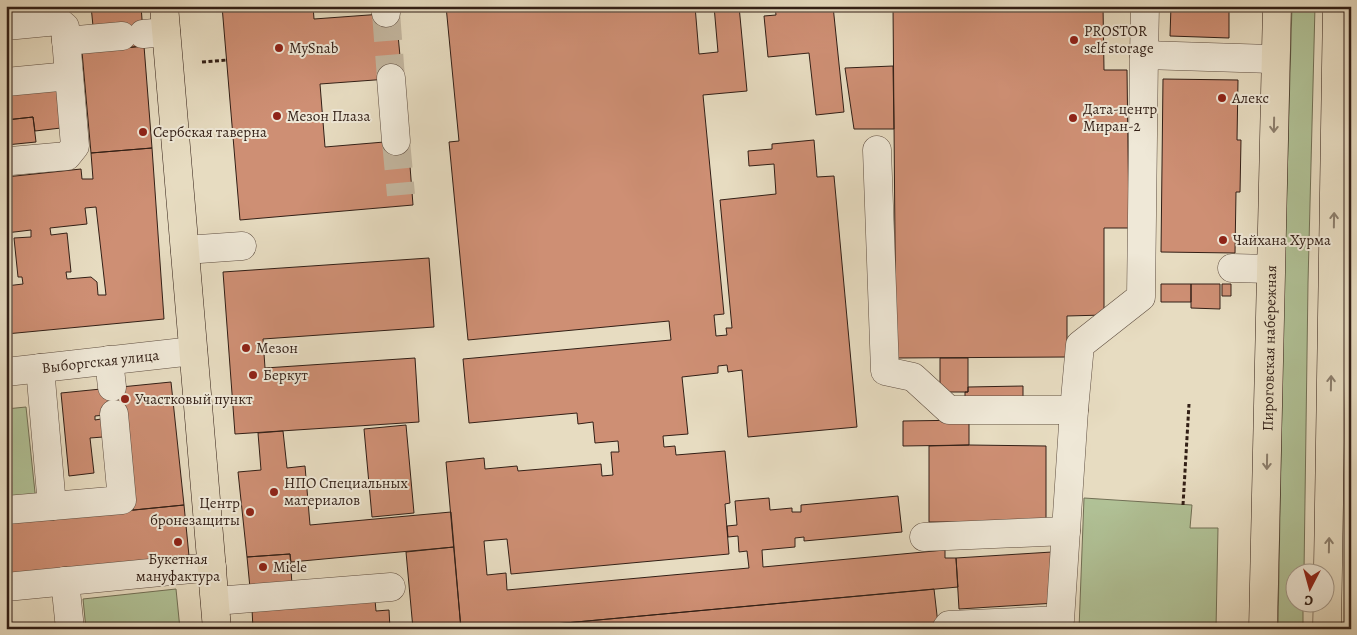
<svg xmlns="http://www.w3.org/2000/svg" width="1357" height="635" font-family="Alegreya,serif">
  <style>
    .green { fill: #b1c297; stroke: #727056 }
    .building { fill: #ce8f74; stroke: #321f16; fill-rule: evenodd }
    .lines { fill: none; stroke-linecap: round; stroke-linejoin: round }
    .minor-tunnel { stroke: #c3b69f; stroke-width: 28; stroke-dasharray: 28 14; stroke-linecap: butt }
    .minor-casing { stroke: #5f4e41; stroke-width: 29 }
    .major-casing { stroke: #321f16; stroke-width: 29 }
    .path { stroke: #321f16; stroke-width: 3; stroke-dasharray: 4 2.5; stroke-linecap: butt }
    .minor { stroke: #efe8d7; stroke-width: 28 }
    .major { stroke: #e7dcc1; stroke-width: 28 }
    .oneway { stroke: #8c7e6c }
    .poi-dot { fill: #8f2418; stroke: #efe8d7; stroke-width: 2 }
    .labels { text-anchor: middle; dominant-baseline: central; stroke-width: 4; stroke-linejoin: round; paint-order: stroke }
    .poi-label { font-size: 15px; fill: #321f16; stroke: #efe8d7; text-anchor: start }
    .street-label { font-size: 15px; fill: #321f16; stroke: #efe8d7 }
  </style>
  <rect width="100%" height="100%" fill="#e7dcc1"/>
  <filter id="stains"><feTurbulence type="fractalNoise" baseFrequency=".004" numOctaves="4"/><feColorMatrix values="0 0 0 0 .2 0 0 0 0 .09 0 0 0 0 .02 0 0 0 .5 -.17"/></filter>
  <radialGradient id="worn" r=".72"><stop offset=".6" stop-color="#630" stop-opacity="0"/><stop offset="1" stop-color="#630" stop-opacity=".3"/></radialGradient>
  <path class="green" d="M 1292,6 L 1315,6 L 1308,283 L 1304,572 L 1294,572 L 1294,602 L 1303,603 L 1303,629 L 1278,629 L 1284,284 Z
    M 26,407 L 36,502 L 6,505 L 6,409 Z
    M 1084,498 L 1192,505 L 1190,528 L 1218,528 L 1216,629 L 1079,629 Z
    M 176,589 L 180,629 L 86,629 L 83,599 Z"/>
  <path class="building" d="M 91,6 L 141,6 L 144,46 L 123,48 L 93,26 Z
    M 222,6 L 313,6 L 314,19 L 396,13 L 402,78 L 320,84 L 325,147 L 408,140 L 413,205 L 240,220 Z
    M 446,6 L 695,6 L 699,54 L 718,52 L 714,6 L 739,6 L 747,91 L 703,95 L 724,314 L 714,315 L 716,336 L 727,335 L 726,328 L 732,328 L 720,200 L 776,194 L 774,164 L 749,166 L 748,151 L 772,149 L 772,144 L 814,140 L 817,177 L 834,176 L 857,427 L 748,437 L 742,370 L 728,372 L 727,365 L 718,366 L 718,373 L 682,377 L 688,434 L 663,436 L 664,447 L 675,446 L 676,455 L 725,451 L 730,503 L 725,504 L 729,554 L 511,574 L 507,539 L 484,541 L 487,575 L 506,573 L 507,590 L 749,568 L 747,551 L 739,552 L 738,536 L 728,537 L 727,526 L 737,525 L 735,501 L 769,498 L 770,510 L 792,508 L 792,512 L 801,512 L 801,505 L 898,496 L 902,532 L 804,541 L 804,537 L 795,538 L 795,547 L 762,550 L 763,567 L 945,550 L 945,558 L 956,558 L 958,587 L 500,629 L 461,629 L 446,462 L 484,458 L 485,469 L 517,466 L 518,471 L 601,464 L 602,476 L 613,475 L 611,452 L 619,452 L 618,441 L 595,443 L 593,422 L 578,424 L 577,413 L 469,423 L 463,359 L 671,340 L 669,321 L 468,340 L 449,142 L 459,141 Z
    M 775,6 L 833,6 L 844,112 L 816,115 L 809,53 L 768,57 L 764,16 L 776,15 Z
    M 893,6 L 1103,6 L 1104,70 L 1127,70 L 1129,228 L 1104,228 L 1104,315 L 1067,316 L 1067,357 L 896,358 Z
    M 1171,6 L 1229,6 L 1229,38 L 1170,36 Z
    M 144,46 L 152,148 L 91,153 L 82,52 Z
    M 893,66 L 894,129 L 854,129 L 845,68 Z
    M 1163,79 L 1238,80 L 1237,140 L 1241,140 L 1240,192 L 1236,192 L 1235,253 L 1161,252 Z
    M 57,87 L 61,128 L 35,131 L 33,117 L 6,120 L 6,92 Z
    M 33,117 L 36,142 L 6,145 L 6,120 Z
    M 152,148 L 164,319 L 6,334 L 6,286 L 23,284 L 22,277 L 18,277 L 14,238 L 31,237 L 31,230 L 6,233 L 6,177 L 81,169 L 82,179 L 93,179 L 91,153 ZM 96,207 L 106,295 L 98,295 L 97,282 L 91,277 L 67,279 L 66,272 L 71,272 L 67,233 L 51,235 L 50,228 L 87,224 L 85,208 Z
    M 429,258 L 434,327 L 263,339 L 265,368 L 415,358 L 419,422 L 235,434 L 223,272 Z
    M 1161,284 L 1191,284 L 1191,302 L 1161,302 Z
    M 1191,284 L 1220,284 L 1220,309 L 1191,308 Z
    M 1222,284 L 1231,284 L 1231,296 L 1222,296 Z
    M 940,358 L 968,358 L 968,392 L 940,392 Z
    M 171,382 L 184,505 L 133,510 L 124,413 L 95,416 L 95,420 L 101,419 L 103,437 L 90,438 L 94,473 L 69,476 L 61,393 Z
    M 1023,386 L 1023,402 L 965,402 L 965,392 L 968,392 L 968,387 Z
    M 969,420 L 969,445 L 903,446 L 903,421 Z
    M 406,425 L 414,513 L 372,517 L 364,429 Z
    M 283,431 L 287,468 L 305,466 L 310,525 L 451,512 L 454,547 L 291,562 L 290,554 L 247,557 L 238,472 L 261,470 L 258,433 Z
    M 969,445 L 1046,446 L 1046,522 L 929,522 L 929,446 Z
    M 184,505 L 189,556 L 6,574 L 6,523 Z
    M 454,547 L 461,629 L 413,629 L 406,552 Z
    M 1052,552 L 1056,603 L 959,609 L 956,558 Z
    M 290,554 L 292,585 L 250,588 L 247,557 Z
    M 934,589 L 938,624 L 892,629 L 500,629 Z
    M 375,600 L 376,611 L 389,610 L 390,629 L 253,629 L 252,609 Z
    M 53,626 L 54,629 L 31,629 Z"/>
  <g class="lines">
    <path class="minor-tunnel" d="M 386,13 L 391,78
      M 396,141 L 401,195"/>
    <g class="minor-casing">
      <g id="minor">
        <path d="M 385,6 L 386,13"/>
        <path d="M 6,26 L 58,21 L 65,27 L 75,146 L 67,156 L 11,161"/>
        <path d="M 143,34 L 166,32"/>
        <path d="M 66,41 L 122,36"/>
        <path d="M 1144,55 L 1145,6"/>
        <path d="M 391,78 L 396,141"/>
        <path d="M 6,82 L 69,76"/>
        <path d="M 877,150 L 885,371 L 913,377 L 949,410 L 1074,410 L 1080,345 L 1141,297 L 1144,55 L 1275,59"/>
        <path d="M 185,250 L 242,246"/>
        <path d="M 1232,268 L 1270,269"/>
        <path d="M 109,360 L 112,387"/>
        <path d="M 40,368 L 52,506"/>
        <path id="s1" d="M 6,372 L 193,351"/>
        <path d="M 6,510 L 122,500 L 114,414"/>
        <path d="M 924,537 L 1066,531"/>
        <path d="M 65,581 L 70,629"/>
        <path d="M 6,587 L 212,567"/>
        <path d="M 215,601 L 391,587"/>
        <path d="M 946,629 L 949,625 L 1060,620 L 1074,410"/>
      </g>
    </g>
    <g class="major-casing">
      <g id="major">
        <path d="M 164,6 L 217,629"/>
        <path id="s2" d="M 1263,629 L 1277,6"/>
        <path d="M 1327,629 L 1337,6"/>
      </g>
    </g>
    <path class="path" d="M 202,62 L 227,60
      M 1183,505 L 1189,404"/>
    <use href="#minor" class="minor"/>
    <use href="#major" class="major"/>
  </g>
  <defs><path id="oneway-shaft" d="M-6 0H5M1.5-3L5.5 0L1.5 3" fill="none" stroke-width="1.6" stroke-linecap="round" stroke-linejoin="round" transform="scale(1.25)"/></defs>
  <g class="oneway">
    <use href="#oneway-shaft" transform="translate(1274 125) rotate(91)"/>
    <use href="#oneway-shaft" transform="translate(1334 220) rotate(-89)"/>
    <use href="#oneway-shaft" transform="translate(1331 383) rotate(-89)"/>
    <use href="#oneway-shaft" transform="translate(1267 462) rotate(91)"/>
    <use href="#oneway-shaft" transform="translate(1329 545) rotate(-89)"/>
  </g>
  <g class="poi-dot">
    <circle cx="1074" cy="40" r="5"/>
    <circle cx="279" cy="48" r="5"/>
    <circle cx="1222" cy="98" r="5"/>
    <circle cx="277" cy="116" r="5"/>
    <circle cx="1073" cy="118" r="5"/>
    <circle cx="143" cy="132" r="5"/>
    <circle cx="1223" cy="240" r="5"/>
    <circle cx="246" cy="348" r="5"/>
    <circle cx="253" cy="375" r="5"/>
    <circle cx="125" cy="399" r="5"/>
    <circle cx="274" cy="492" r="5"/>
    <circle cx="250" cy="512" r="5"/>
    <circle cx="178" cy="542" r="5"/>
    <circle cx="263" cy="567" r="5"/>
  </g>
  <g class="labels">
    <g class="poi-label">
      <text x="1084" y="31">PROSTOR<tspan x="1084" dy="17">self storage</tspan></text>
      <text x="289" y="48">MySnab</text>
      <text x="1232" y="98">Алекс</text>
      <text x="1083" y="109">Дата-центр<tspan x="1083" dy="17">Миран-2</tspan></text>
      <text x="287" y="116">Мезон Плаза</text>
      <text x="153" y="132">Сербская таверна</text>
      <text x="1233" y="240">Чайхана Хурма</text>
      <text x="256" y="348">Мезон</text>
      <text x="263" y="375">Беркут</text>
      <text x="135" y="399">Участковый пункт</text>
      <text x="284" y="483">НПО Специальных<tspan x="284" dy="17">материалов</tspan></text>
      <text x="240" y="503" text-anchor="end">Центр<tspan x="240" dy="17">бронезащиты</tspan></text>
      <text x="178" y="559" text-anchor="middle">Букетная<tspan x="178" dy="17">мануфактура</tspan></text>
      <text x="273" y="567">Miele</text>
    </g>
    <g class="street-label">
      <text stroke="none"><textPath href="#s2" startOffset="281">Пироговская набережная</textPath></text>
      <text stroke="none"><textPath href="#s1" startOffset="95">Выборгская улица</textPath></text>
    </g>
  </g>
  <rect width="1357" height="635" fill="none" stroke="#e7dcc1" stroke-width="25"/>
  <rect x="8" y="8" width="1342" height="620" fill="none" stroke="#321f16" stroke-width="2.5"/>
  <rect x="12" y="12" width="1332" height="610" fill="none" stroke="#321f16"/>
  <g transform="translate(1310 588) rotate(186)"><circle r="24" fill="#efe8d7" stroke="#a3988a"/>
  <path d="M0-4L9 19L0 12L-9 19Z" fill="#8f2418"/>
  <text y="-8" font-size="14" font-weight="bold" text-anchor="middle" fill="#321f16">С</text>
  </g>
  <rect width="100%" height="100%" filter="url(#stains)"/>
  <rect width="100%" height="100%" fill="url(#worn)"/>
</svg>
